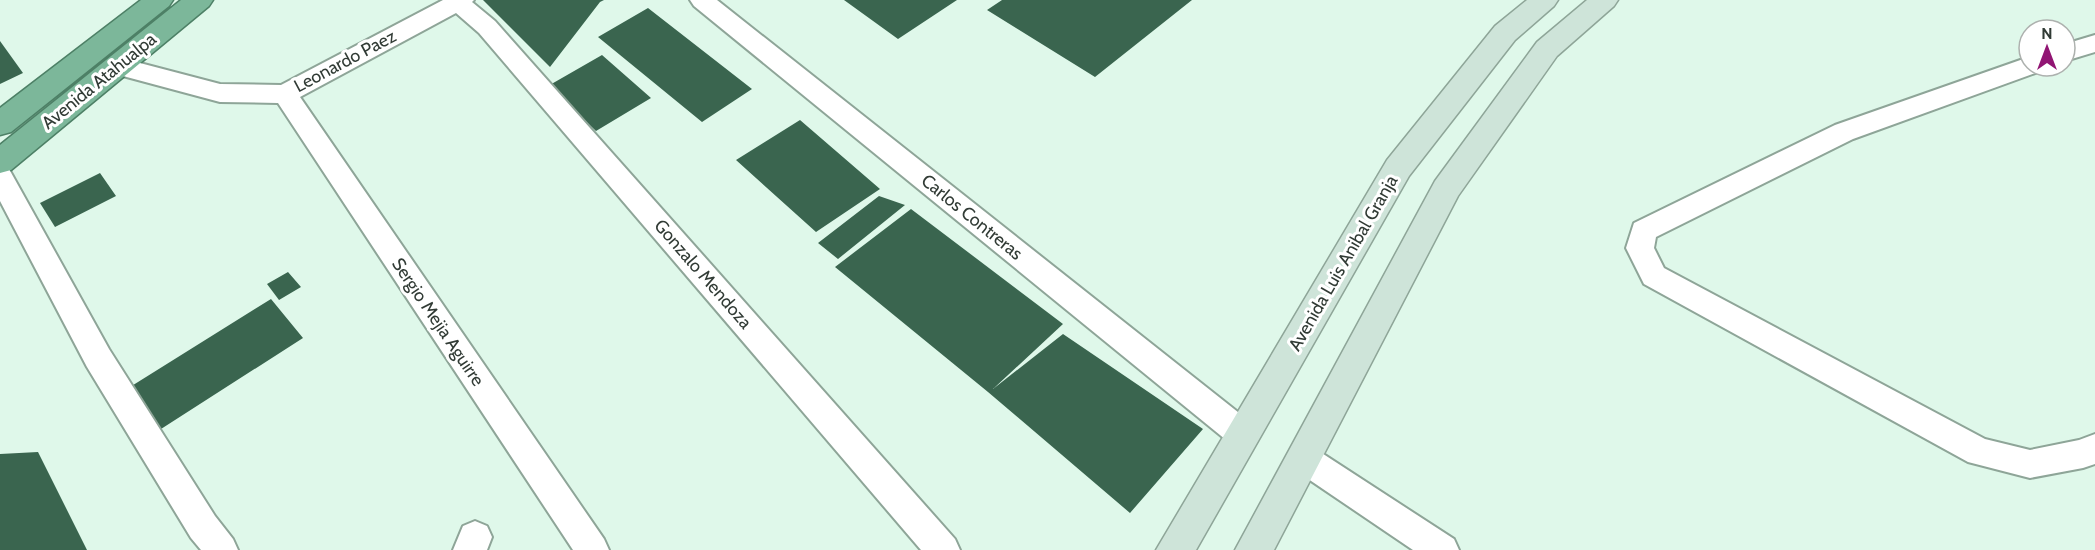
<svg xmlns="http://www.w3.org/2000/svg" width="2095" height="550" font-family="Cabin,sans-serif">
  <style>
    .building { fill: #3a654f }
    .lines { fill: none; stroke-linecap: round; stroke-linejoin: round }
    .minor-casing { stroke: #8ea598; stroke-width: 4 }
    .secondary-casing { stroke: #8ea598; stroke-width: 3 }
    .trunk-casing { stroke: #4d8066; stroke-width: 3 }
    .minor { fill: #fff; fill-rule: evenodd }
    .secondary { fill: #cee4d9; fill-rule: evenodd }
    .trunk { fill: #7cb79a; fill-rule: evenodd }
    .labels { text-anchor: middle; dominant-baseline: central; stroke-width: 6; stroke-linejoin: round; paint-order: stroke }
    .street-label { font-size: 18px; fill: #313b35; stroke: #fff }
  </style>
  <rect width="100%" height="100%" fill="#dff8ea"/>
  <path class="building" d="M 483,0 L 604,0 L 600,2 L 550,67 Z
    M 844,0 L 957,0 L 898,39 Z
    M 1002,0 L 1192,0 L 1095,77 L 987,10 Z
    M 648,8 L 752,89 L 702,122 L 598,37 Z
    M 0,41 L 23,73 L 0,84 Z
    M 602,55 L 651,98 L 596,131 L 548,86 Z
    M 800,120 L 880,189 L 816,232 L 736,160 Z
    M 100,173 L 116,196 L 55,227 L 40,203 Z
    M 879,196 L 905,205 L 838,259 L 818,243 Z
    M 911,209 L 1063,324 L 993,389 L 1063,334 L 1203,429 L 1130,513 L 988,392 L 835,267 Z
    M 288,272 L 301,287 L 279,300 L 267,284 Z
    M 271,299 L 303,338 L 161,429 L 130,387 Z
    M 38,452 L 87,550 L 0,550 L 0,454 Z"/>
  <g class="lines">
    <g class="minor-casing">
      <path id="minor" d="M 443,0 L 474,0 L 472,2 L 495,21 L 955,539 L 960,550 L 921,550 L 479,33 L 456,13 L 300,97 L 604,539 L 609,550 L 573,550 L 278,103 L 220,102 L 108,72 L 105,66 L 108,60 L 117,57 L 220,84 L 281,85 Z
        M 690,0 L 717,0 L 1253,424 L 1258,434 L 1253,444 L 1242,448 L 1231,444 L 694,6 Z
        M 2095,35 L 2095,52 L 2065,61 L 2065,44 Z
        M 2029,57 L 2029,66 L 2041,66 L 2038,72 L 1853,139 L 1656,237 L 1654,248 L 1664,268 L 1985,439 L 2030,450 L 2079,440 L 2095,434 L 2095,464 L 2083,468 L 2030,478 L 1968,462 L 1644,284 L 1626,248 L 1634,223 L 1835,125 Z
        M 0,166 L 9,169 L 109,349 L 215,516 L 233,539 L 238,550 L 201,550 L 191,538 L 87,367 L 0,201 Z
        M 1303,444 L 1314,448 L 1454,539 L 1459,550 L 1413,550 L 1292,468 L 1287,458 L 1292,448 Z
        M 475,521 L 487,526 L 492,537 L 487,550 L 453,550 L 463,526 Z"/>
    </g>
    <g class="secondary-casing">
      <path id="secondary" d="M 1527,0 L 1558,0 L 1554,6 L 1515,40 L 1409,176 L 1196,550 L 1156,550 L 1387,160 L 1495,26 Z
        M 1587,0 L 1618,0 L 1614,6 L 1557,56 L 1458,196 L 1274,550 L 1235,550 L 1435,181 L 1537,42 Z"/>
    </g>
    <g class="trunk-casing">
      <path id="trunk" d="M 141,0 L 173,0 L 169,6 L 11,132 L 0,135 L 0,108 Z
        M 181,0 L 213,0 L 209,6 L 11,170 L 0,173 L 0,145 Z"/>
    </g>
    <use href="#minor" class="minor"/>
    <use href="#secondary" class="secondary"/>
    <use href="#trunk" class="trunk"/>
  </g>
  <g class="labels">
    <g class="street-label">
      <text transform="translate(345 61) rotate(-28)">Leonardo Paez</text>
      <text transform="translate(99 81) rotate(-39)">Avenida Atahualpa</text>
      <text transform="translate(972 217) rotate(39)">Carlos Contreras</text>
      <text transform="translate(1343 263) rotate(-60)">Avenida Luis Anibal Granja</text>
      <text transform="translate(703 274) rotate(49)">Gonzalo Mendoza</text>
      <text transform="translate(438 322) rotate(56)">Sergio Mejia Aguirre</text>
    </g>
  </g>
  <g transform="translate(2047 48)"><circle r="28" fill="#ffffff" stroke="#adb1ae" stroke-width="1.5"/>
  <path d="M0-4.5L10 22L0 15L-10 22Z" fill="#911573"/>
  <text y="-9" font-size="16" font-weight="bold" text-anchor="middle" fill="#313b35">N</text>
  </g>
</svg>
